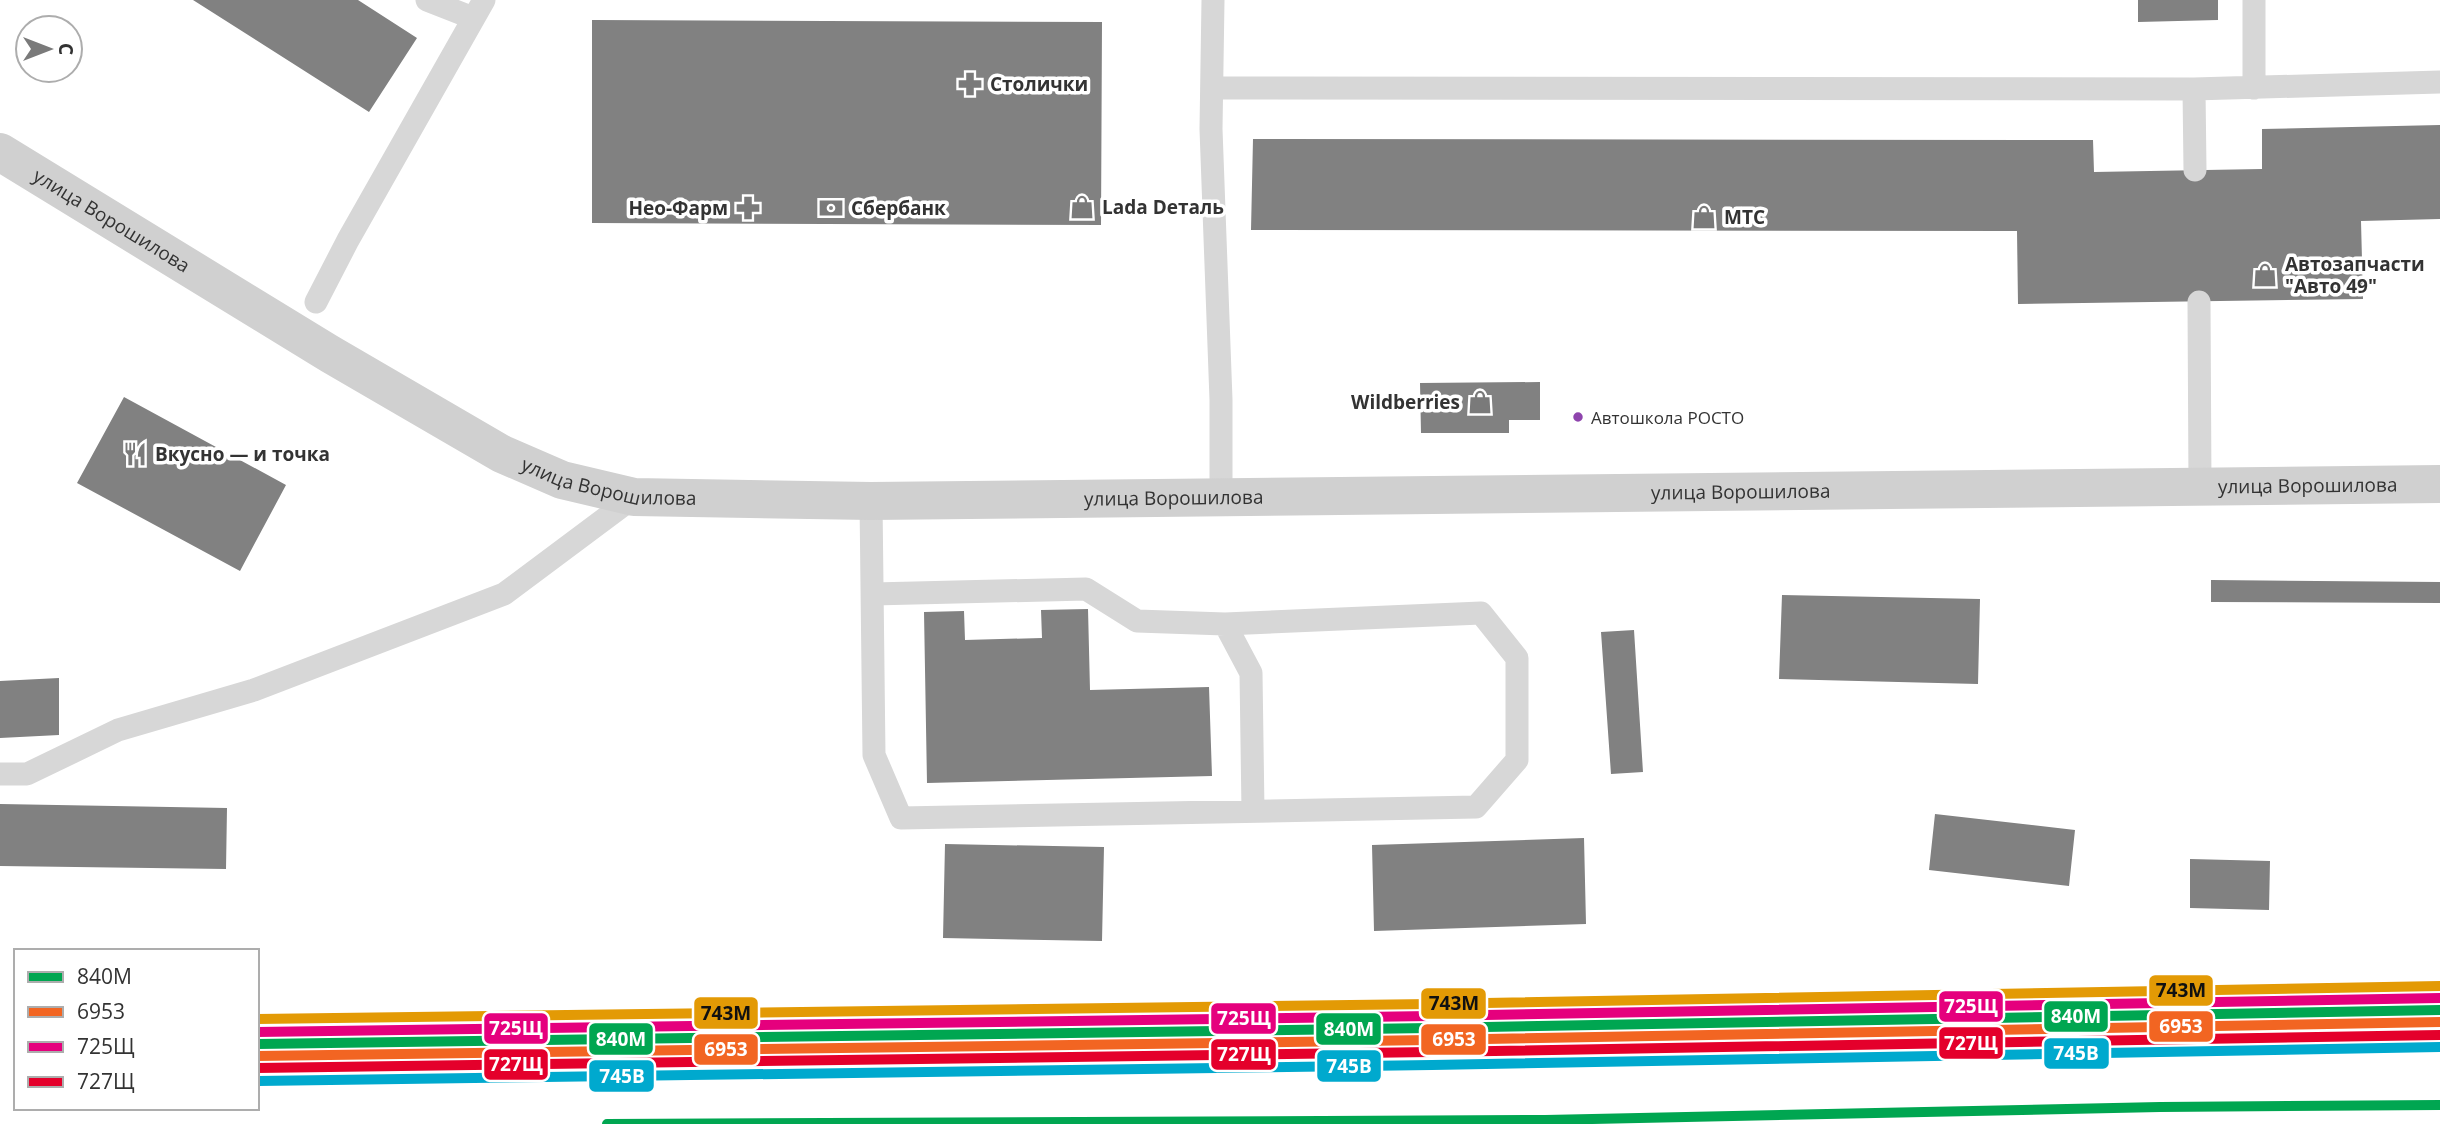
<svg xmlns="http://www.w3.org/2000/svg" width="2440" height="1124" font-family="'Open Sans',sans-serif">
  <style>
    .building { fill: #818181 }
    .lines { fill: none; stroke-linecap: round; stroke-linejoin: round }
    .service { stroke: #d7d7d7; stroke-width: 23 }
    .secondary { stroke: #d0d0d0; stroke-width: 38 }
    .rail-1-casing { stroke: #fff; stroke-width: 16 }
    .rail-2-casing { stroke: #fff; stroke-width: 16 }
    .rail-3-casing { stroke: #fff; stroke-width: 16 }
    .rail-4-casing { stroke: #fff; stroke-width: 16 }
    .rail-5-casing { stroke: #fff; stroke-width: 16 }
    .rail-6-casing { stroke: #fff; stroke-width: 16 }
    .rail-1 { stroke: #00a651; stroke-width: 10 }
    .rail-2 { stroke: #f26522; stroke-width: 10 }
    .rail-3 { stroke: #e5007d; stroke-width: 10 }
    .rail-4 { stroke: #e4002b; stroke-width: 10 }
    .rail-5 { stroke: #e39a05; stroke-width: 10 }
    .rail-6 { stroke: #00a9ce; stroke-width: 10 }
    .bus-dot { fill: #8e44ad; stroke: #fff; stroke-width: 2.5 }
    .labels { text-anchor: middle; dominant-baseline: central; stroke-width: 7; stroke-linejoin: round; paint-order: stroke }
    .bus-label { font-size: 17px; fill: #333; stroke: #fff; text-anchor: start }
    .poi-label { font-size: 19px; font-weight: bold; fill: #333; stroke: #fff; text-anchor: start }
    .street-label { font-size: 19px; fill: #333; stroke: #fff }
    .line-badge { stroke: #fff; stroke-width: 2.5 }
    .badge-label { font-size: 19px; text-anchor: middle; font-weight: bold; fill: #fff }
    .pale-badge-label { font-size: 19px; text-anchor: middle; font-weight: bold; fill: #111 }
  </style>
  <rect width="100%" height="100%" fill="#fff"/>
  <path class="building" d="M 193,0 L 358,0 L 417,38 L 369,112 Z
    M 2138,0 L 2218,0 L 2218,20 L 2138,22 Z
    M 592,20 L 1102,22 L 1101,225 L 592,223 Z
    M 2440,125 L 2440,219 L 2361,221 L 2363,299 L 2018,304 L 2017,231 L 1251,230 L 1253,139 L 2093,140 L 2094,172 L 2262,169 L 2262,129 Z
    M 1540,382 L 1540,420 L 1509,420 L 1509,433 L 1421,433 L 1420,383 Z
    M 124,397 L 286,485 L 240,571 L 77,483 Z
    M 2211,580 L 2440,582 L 2440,603 L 2211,602 Z
    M 1782,595 L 1980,599 L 1978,684 L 1779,679 Z
    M 1088,609 L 1090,690 L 1209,687 L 1212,776 L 927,783 L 924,612 L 964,611 L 965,640 L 1042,638 L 1041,610 Z
    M 1634,630 L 1643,772 L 1611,774 L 1601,632 Z
    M 59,678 L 59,735 L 0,738 L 0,681 Z
    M 0,804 L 227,808 L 226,869 L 0,866 Z
    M 1935,814 L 2075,830 L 2069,886 L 1929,870 Z
    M 1584,838 L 1586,924 L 1374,931 L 1372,845 Z
    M 945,844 L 1104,847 L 1102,941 L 943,938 Z
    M 2190,859 L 2270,861 L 2269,910 L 2190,908 Z"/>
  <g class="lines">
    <path class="service" d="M 427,0 L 473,18
      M 1213,0 L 1211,129 L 1221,400 L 1221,498
      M 1212,88 L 2194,89 L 2440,82
      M 2254,88 L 2254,0
      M 2194,89 L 2195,170
      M 316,302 L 348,240 L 484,0
      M 2199,302 L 2200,487
      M 871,501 L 874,755 L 901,818 L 1476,807 L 1517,760 L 1517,658 L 1481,613 L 1225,624 L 1137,621 L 1086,589 L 873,594
      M 1225,624 L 1251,673 L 1253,811
      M 0,774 L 27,774 L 118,730 L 254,690 L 504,594 L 634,497"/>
    <path class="secondary" id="s1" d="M 0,152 L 330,354 L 502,454 L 562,480 L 634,497 L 871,501 L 2440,484"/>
    <g class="rail-1-casing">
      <path id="rail-1" d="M 257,1044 L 1431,1028 L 2440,1010
        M 607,1124 L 1545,1120 L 2160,1107 L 2440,1105"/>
    </g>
    <g class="rail-2-casing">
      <path id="rail-2" d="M 257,1056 L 1431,1040 L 2440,1022"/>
    </g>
    <g class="rail-3-casing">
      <path id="rail-3" d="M 257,1032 L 1431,1016 L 2440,998"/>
    </g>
    <g class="rail-4-casing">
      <path id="rail-4" d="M 257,1068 L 1431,1052 L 2440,1035"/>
    </g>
    <g class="rail-5-casing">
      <path id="rail-5" d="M 257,1019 L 1431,1004 L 2440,986"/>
    </g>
    <g class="rail-6-casing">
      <path id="rail-6" d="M 258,1081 L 1432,1065 L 2440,1047"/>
    </g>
    <use href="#rail-1" class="rail-1"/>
    <use href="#rail-2" class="rail-2"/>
    <use href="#rail-3" class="rail-3"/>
    <use href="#rail-4" class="rail-4"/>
    <use href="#rail-5" class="rail-5"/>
    <use href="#rail-6" class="rail-6"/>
  </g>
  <defs>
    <g id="pharmacy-bare" transform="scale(1.89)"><path d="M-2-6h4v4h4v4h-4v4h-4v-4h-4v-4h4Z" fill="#7a7a7a" stroke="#fff" stroke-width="2.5" paint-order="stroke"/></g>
    <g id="shop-bare" transform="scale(1.89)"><path d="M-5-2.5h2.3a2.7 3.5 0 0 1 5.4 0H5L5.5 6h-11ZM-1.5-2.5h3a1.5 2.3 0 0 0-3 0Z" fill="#7a7a7a" stroke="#fff" stroke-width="2.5" paint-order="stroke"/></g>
    <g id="bank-bare" transform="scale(1.89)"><path d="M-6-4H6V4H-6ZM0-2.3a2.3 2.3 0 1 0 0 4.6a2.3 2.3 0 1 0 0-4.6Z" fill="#7a7a7a" stroke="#fff" stroke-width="2.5" paint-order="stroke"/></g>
    <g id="restaurant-bare" transform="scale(1.89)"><path d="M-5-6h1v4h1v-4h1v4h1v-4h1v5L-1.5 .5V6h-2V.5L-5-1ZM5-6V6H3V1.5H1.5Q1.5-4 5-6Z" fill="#7a7a7a" stroke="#fff" stroke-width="2.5" paint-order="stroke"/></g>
  </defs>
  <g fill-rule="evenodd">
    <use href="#pharmacy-bare" x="970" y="84"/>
    <use href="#shop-bare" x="1082" y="207"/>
    <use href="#pharmacy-bare" x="748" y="208"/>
    <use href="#bank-bare" x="831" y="208"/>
    <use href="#shop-bare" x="1704" y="217"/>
    <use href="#shop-bare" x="2265" y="275"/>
    <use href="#shop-bare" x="1480" y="402"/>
    <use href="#restaurant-bare" x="135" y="454"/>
  </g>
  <circle class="bus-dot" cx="1578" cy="417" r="6"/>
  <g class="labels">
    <g class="bus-label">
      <text x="1591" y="417">Автошкола РОСТО</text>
    </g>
    <g class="poi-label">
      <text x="990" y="84">Столички</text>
      <text x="1102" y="207">Lada Dеталь</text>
      <text x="728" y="208" text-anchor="end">Нео-Фарм</text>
      <text x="851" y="208">Сбербанк</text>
      <text x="1724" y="217">МТС</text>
      <text x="2285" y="264">Автозапчасти<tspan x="2285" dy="22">"Авто 49"</tspan></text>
      <text x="1460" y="402" text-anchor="end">Wildberries</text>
      <text x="155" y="454">Вкусно — и точка</text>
    </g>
    <g class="street-label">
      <text stroke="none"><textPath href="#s1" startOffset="131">улица Ворошилова</textPath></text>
      <text stroke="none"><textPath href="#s1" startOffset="698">улица Ворошилова</textPath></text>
      <text stroke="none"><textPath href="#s1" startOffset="2399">улица Ворошилова</textPath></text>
      <text stroke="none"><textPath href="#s1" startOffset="1832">улица Ворошилова</textPath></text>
      <text stroke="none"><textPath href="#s1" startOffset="1265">улица Ворошилова</textPath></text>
    </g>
  </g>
  <g class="line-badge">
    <rect x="2148" y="974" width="66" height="33" rx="7" fill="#e39a05"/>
    <rect x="1420" y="987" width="67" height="33" rx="7" fill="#e39a05"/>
    <rect x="1938" y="990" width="66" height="33" rx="7" fill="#e5007d"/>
    <rect x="693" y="996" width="66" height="34" rx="7" fill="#e39a05"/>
    <rect x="2043" y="1000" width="66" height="33" rx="7" fill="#00a651"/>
    <rect x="1210" y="1002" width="67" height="33" rx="7" fill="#e5007d"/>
    <rect x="2148" y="1010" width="66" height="33" rx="7" fill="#f26522"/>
    <rect x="483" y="1012" width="66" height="33" rx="7" fill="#e5007d"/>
    <rect x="1315" y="1012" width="67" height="34" rx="7" fill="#00a651"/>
    <rect x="588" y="1022" width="66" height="34" rx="7" fill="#00a651"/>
    <rect x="1420" y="1023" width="67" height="33" rx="7" fill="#f26522"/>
    <rect x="1938" y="1026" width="66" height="34" rx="7" fill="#e4002b"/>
    <rect x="693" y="1033" width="66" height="33" rx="7" fill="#f26522"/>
    <rect x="2043" y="1037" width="67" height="33" rx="7" fill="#00a9ce"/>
    <rect x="1210" y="1038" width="67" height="33" rx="7" fill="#e4002b"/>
    <rect x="483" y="1048" width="66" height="33" rx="7" fill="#e4002b"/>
    <rect x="1316" y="1049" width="66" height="34" rx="7" fill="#00a9ce"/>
    <rect x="588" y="1059" width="67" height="34" rx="7" fill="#00a9ce"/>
  </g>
  <g class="badge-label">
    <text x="1971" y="1013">725Щ</text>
    <text x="2076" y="1023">840М</text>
    <text x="1244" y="1025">725Щ</text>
    <text x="2181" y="1033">6953</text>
    <text x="516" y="1035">725Щ</text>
    <text x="1349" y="1036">840М</text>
    <text x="621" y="1046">840М</text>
    <text x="1454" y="1046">6953</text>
    <text x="1971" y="1050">727Щ</text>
    <text x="726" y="1056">6953</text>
    <text x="2076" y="1060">745В</text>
    <text x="1244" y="1061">727Щ</text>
    <text x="516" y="1071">727Щ</text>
    <text x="1349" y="1073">745В</text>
    <text x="622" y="1083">745В</text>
  </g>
  <g class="pale-badge-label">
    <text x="2181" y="997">743М</text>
    <text x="1454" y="1010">743М</text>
    <text x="726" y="1020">743М</text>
  </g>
  <rect x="14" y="949" width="245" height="161" fill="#ffffff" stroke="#adadad" stroke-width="2"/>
  <rect x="28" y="972" width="35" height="10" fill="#00a651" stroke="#adadad" stroke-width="2"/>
  <text x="77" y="984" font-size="21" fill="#333333">840М</text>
  <rect x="28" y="1007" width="35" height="10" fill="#f26522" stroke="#adadad" stroke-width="2"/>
  <text x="77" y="1019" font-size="21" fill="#333333">6953</text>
  <rect x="28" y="1042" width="35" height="10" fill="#e5007d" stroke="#adadad" stroke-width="2"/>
  <text x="77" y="1054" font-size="21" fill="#333333">725Щ</text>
  <rect x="28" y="1077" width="35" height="10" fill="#e4002b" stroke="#adadad" stroke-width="2"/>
  <text x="77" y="1089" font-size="21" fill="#333333">727Щ</text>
  <g transform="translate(49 49) rotate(90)"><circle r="33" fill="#ffffff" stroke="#adadad" stroke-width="2"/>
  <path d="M0-5L12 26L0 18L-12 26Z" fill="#7a7a7a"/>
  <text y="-10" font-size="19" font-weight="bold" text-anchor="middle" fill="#333333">С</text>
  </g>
</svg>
